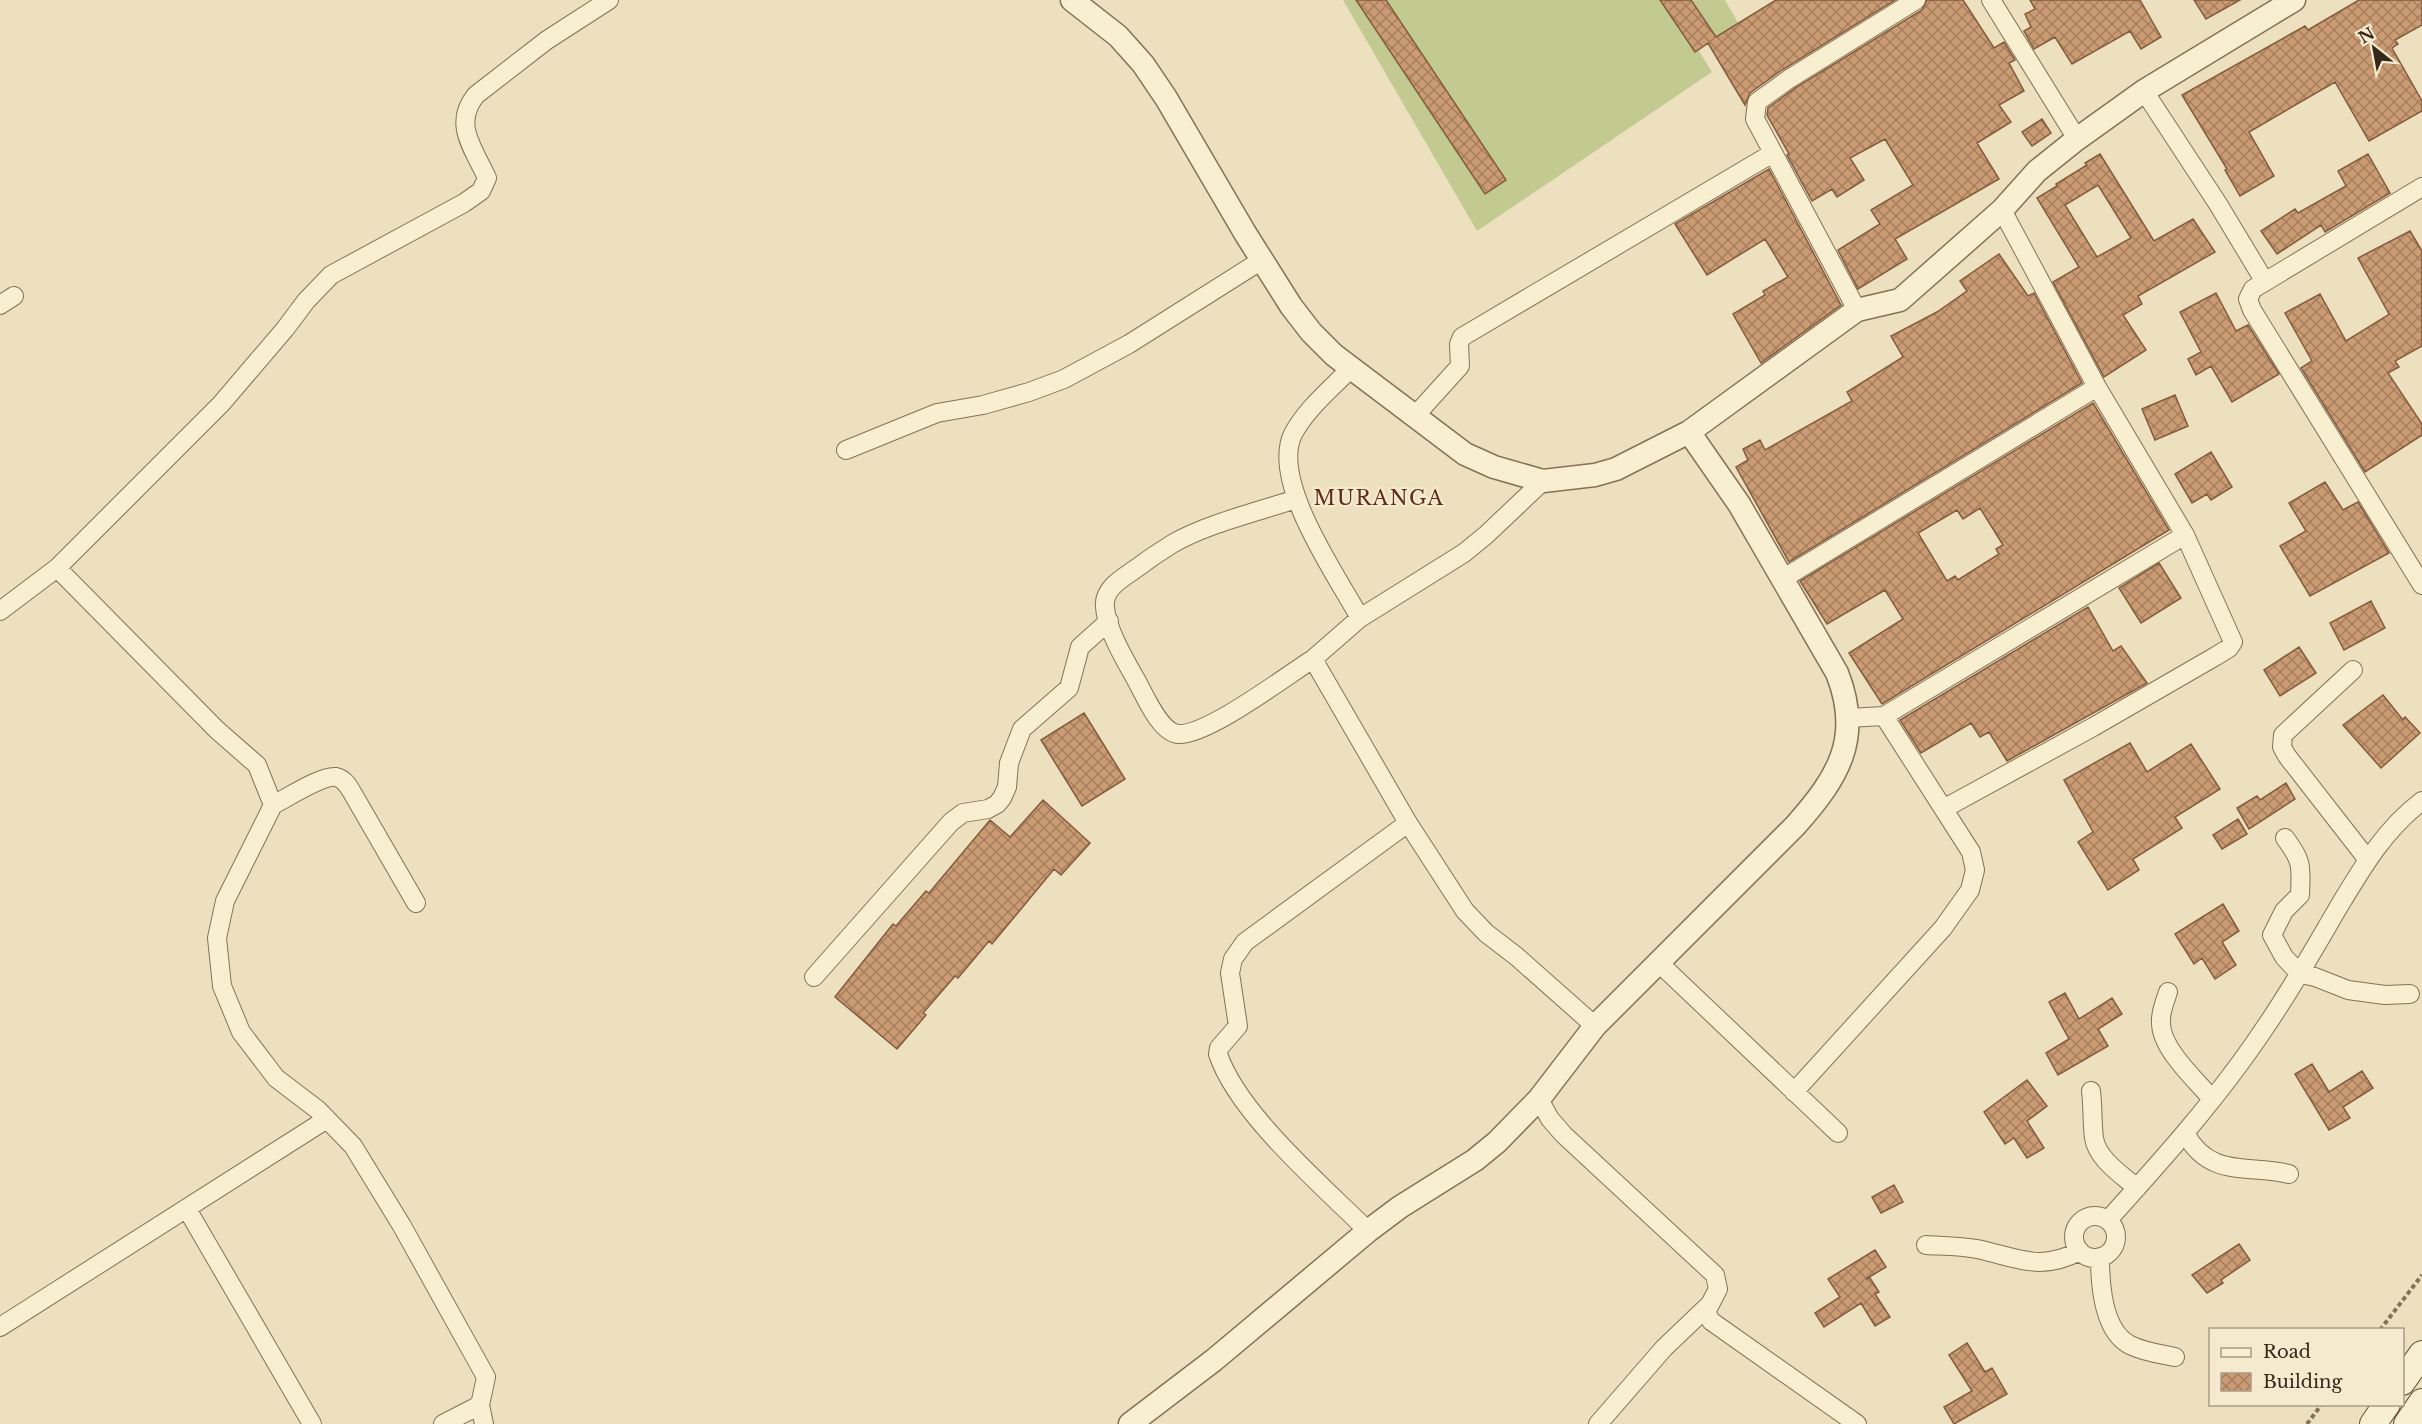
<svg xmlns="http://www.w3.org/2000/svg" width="2422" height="1424" font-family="'Libre Baskerville',serif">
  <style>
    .grass { fill: #c2ca92 }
    .building { fill: url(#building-cross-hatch); stroke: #835b3d; stroke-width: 1.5; fill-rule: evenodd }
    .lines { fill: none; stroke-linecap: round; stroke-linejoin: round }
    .minor-casing { stroke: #857157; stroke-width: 20 }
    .tertiary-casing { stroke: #857157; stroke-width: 25 }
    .secondary-casing { stroke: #66523a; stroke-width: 28 }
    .path { stroke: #857157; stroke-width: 4; stroke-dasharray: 4.5 3; stroke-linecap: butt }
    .minor { stroke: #f8eed0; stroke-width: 18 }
    .tertiary { stroke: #f8eed0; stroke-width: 22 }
    .secondary { stroke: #f8eed0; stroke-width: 26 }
    .labels { text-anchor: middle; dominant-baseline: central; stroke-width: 4.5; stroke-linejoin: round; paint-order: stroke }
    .neighbourhood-label { font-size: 20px; letter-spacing: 1.5px; fill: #602c1b; stroke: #f5eacd }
  </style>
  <defs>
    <pattern id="building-cross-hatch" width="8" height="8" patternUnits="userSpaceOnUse" patternTransform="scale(1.5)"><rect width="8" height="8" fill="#cb9b73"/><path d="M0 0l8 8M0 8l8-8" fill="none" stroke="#a67e5e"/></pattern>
  </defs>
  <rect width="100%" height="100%" fill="#ede0be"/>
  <path class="grass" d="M 1343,0 L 1725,0 L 1738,23 L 1699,51 L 1712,72 L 1477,231 Z"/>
  <path class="building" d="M 1356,0 L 1386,0 L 1506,180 L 1485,194 Z
    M 1660,0 L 1691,0 L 1716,37 L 1776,0 L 1895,0 L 1782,70 L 1750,93 L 1745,105 L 1708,43 L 1695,52 Z
    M 1927,0 L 1963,0 L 1994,48 L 2004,42 L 2015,60 L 2009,63 L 2024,91 L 1999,105 L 2011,122 L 1977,143 L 1999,179 L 1895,239 L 1907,259 L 1858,289 L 1838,250 L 1880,224 L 1871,210 L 1913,185 L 1885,139 L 1850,158 L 1864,180 L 1837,197 L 1832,189 L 1812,201 L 1787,155 L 1789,154 L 1767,115 L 1768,108 L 1795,88 L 1922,10 Z
    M 2030,0 L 2140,0 L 2161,37 L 2141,49 L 2130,31 L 2072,64 L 2055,37 L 2034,49 L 2024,31 L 2031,27 L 2025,14 L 2035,9 Z
    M 2194,0 L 2240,0 L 2206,19 Z
    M 2359,0 L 2422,0 L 2422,25 L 2395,40 L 2398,44 L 2392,48 L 2422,101 L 2422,111 L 2369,141 L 2335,82 L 2249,132 L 2274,176 L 2240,196 L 2225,170 L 2227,169 L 2182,95 L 2305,26 L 2308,30 Z
    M 2042,119 L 2051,133 L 2032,146 L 2022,132 Z
    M 2100,154 L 2154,241 L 2193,219 L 2215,252 L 2138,296 L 2142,304 L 2123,315 L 2146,350 L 2104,377 L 2053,282 L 2079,267 L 2037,198 L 2057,186 L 2056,184 L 2087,165 L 2085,163 ZM 2098,185 L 2131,238 L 2097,257 L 2065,205 Z
    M 2368,154 L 2390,193 L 2325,232 L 2321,225 L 2277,254 L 2261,231 L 2295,209 L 2298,213 L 2346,186 L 2338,171 Z
    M 1769,169 L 1841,305 L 1761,363 L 1733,314 L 1765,295 L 1763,291 L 1788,277 L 1765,239 L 1707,275 L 1675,224 Z
    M 2410,231 L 2422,251 L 2422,346 L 2395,361 L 2399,367 L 2388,373 L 2422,424 L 2422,435 L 2365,472 L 2301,368 L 2312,361 L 2285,313 L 2320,294 L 2346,341 L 2385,317 L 2389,314 L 2358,258 Z
    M 1999,254 L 2028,296 L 2034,293 L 2082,383 L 1789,562 L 1736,467 L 1748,460 L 1743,449 L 1760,440 L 1765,450 L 1852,401 L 1847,392 L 1903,357 L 1891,336 L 1937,312 L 1967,291 L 1960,281 Z
    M 2216,293 L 2236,331 L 2248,325 L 2279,374 L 2232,402 L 2211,366 L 2196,375 L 2188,359 L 2201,352 L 2180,312 Z
    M 2175,395 L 2188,426 L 2155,440 L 2142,409 Z
    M 2093,403 L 2169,530 L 1882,704 L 1849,653 L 1903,619 L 1885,590 L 1827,624 L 1800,581 ZM 1980,508 L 2003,545 L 1996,549 L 1999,554 L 1958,580 L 1955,576 L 1947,581 L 1918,533 L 1957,510 L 1963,519 Z
    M 2211,452 L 2232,487 L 2211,500 L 2207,494 L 2192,503 L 2175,474 Z
    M 2325,482 L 2343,510 L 2358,502 L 2389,553 L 2310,596 L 2280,546 L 2306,531 L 2289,503 Z
    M 2159,563 L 2181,598 L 2141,623 L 2119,588 Z
    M 2371,601 L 2385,628 L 2344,650 L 2330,623 Z
    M 2088,607 L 2113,651 L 2121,646 L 2147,683 L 2007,761 L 1989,732 L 1980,737 L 1971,723 L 1921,753 L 1900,720 Z
    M 2299,647 L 2316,673 L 2280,696 L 2264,670 Z
    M 2383,695 L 2403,720 L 2405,717 L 2420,733 L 2381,768 L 2343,725 Z
    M 1084,713 L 1125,779 L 1082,806 L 1041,740 Z
    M 2130,743 L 2147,772 L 2191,744 L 2220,789 L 2175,817 L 2182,828 L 2133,859 L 2139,870 L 2108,890 L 2078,842 L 2093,832 L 2064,780 Z
    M 2286,783 L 2295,799 L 2249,829 L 2237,808 L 2257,796 L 2260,800 Z
    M 1043,800 L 1090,843 L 1061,875 L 1054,869 L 992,944 L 989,941 L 958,978 L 955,976 L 923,1013 L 926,1015 L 897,1049 L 835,997 L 893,924 L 896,926 L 926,891 L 929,893 L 990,820 L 1010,837 Z
    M 2238,819 L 2247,834 L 2222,849 L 2213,835 Z
    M 2223,904 L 2239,931 L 2222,942 L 2236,965 L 2215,979 L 2202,958 L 2194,964 L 2175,934 Z
    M 2065,993 L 2079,1019 L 2112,998 L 2122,1014 L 2098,1029 L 2108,1046 L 2058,1075 L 2046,1053 L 2069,1039 L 2049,1002 Z
    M 2312,1064 L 2329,1092 L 2362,1071 L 2373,1088 L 2343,1107 L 2350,1118 L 2329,1130 L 2295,1074 Z
    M 2027,1080 L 2047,1106 L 2027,1121 L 2044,1148 L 2027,1158 L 2014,1138 L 2005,1144 L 1984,1112 Z
    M 1894,1185 L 1903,1202 L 1881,1213 L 1872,1197 Z
    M 2239,1244 L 2250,1260 L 2221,1280 L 2223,1283 L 2207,1293 L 2192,1275 Z
    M 1875,1250 L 1886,1267 L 1866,1279 L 1870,1278 L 1879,1292 L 1875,1294 L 1890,1317 L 1875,1326 L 1861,1303 L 1824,1327 L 1815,1313 L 1840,1297 L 1828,1279 Z
    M 1967,1343 L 1985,1372 L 1992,1368 L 2007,1394 L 1954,1424 L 1944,1407 L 1972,1391 L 1949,1355 Z"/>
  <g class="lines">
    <g class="minor-casing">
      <path id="minor" d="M 1991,0 L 2077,139
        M 2144,91 L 2218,204 L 2265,282
        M 2422,187 L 2253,289 L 2248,299 L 2252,310 L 2422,585
        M 0,305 L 14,296
        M 1857,310 L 1755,119 L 1757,102 L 1789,79 L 1916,0
        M 1350,369 C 1331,389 1306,409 1293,434 C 1270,481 1337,576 1360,618
        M 1414,417 L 1460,366 L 1459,344 L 1462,337 L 1773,153
        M 846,450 L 937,413 L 983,405 L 1029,392 L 1064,379 L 1129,344 L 1262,260
        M 1296,499 C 1257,512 1206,524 1172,544 C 1159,552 1146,561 1134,570 C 1121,579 1103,589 1105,607 C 1106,628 1125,660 1135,678 C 1144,693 1159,732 1178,734 C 1207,736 1286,676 1313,659 L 1408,823 L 1465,911 L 1486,933 L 1516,956 L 1595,1026
        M 57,568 L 217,730 L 257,765 L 273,805 L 225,901 L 217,938 L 222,986 L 241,1032 L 276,1078 L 318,1110 L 353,1146 L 402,1226 L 486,1377 L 480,1405 L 484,1424
        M 1784,578 L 2097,387
        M 0,611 L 57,568 L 221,404 L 285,329 L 306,301 L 331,275 L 464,203 L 481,191 L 487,178 C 474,149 452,124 476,95 L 547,40 L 609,0
        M 1313,659 L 1360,618 L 1464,553 L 1486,535 L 1543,481
        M 2353,670 L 2283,735 L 2282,747 L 2287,756 L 2368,860
        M 1848,718 L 1884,716 L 2185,535
        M 273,805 C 287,798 322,775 336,777 C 345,779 349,787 353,794 L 416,903
        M 1945,808 L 2093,727 L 2216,656 L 2229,648 L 2233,642 L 2185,535 L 2097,387 L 2002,210
        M 2285,838 C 2303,862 2301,866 2300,895 L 2284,911 L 2272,935 L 2284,957 L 2300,974 L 2315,977 L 2348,990 L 2385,995 L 2410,994
        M 1658,962 L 1838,1133
        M 814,977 L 951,822 L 963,813 L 988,809 L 997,804 L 1002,798 L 1007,787 L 1009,763 L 1022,729 L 1069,688 L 1080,647 L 1109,621
        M 2168,992 C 2165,1002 2160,1012 2161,1023 C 2161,1049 2196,1080 2212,1099
        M 2091,1091 C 2093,1107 2092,1123 2094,1138 C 2097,1159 2122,1175 2137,1188
        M 1794,1092 L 1943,928 L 1970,890 L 1975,870 L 1971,852 L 1884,716
        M 1539,1099 L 1550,1119 L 1564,1135 L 1715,1275 L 1718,1289 L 1706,1312 L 1711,1321 L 1857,1424
        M 2185,1133 C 2210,1179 2248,1164 2289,1174
        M 187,1209 L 312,1424
        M2074 1237a21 21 0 1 1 42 0a21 21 0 1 1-42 0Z
        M 2108,1220 C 2163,1159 2218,1098 2264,1029 C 2291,990 2314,949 2338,908 C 2362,868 2384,830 2422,801
        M 1368,1231 C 1323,1186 1238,1114 1218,1054 L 1219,1048 L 1238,1026 L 1230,973 L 1233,959 L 1245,942 L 1408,823
        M 1926,1245 C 1943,1246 1961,1246 1977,1249 C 2019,1258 2039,1272 2080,1251
        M 2100,1257 C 2100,1284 2103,1331 2130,1345 C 2144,1352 2160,1354 2175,1357
        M 0,1327 L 327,1119
        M 443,1424 L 480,1405
        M 1598,1424 L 1664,1348 L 1708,1306"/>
    </g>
    <g class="tertiary-casing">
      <path id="tertiary" d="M 1072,0 L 1118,36 L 1143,64 L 1166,98 L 1245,233 L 1291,306 L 1311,332 L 1334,355 L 1465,454 L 1494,467 L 1543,481 L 1595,475 L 1616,469 L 1689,432 L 1857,310 L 1900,300 L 2002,210 L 2037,171 L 2077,139 L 2144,91 L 2294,0
        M 1130,1424 L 1214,1360 L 1368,1231 L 1400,1207 L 1475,1160 L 1497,1142 L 1539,1099 L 1595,1026 L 1795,826 C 1838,778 1863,738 1837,673 L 1739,504 L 1689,432"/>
    </g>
    <g class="secondary-casing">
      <path id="secondary" d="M 2402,1382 L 2422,1354
        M 2373,1424 L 2387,1404
        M 2407,1424 L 2422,1402"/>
    </g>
    <path class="path" d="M 2380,1330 L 2422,1275
      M 2307,1424 L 2322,1404"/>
    <use href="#minor" class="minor"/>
    <use href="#tertiary" class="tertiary"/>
    <use href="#secondary" class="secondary"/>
  </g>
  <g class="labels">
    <g class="neighbourhood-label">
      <text x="1379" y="498">MURANGA</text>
    </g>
  </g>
  <rect x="2209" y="1328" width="195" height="78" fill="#f5eacd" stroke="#a89c86" stroke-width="1.5"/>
  <rect x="2221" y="1348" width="30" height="9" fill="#f8eed0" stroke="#a89c86" stroke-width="1.5"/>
  <text x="2263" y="1358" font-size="18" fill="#34281b">Road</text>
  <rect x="2221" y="1373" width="30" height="18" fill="url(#building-cross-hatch)" stroke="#a89c86" stroke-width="1.5"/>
  <text x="2263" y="1388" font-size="18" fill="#34281b">Building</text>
  <g transform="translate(2374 48) rotate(329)" stroke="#f5eacd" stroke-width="4.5" paint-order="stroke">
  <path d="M0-4.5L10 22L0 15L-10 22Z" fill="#34281b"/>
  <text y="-9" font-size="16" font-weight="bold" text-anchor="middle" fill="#34281b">N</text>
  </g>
</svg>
